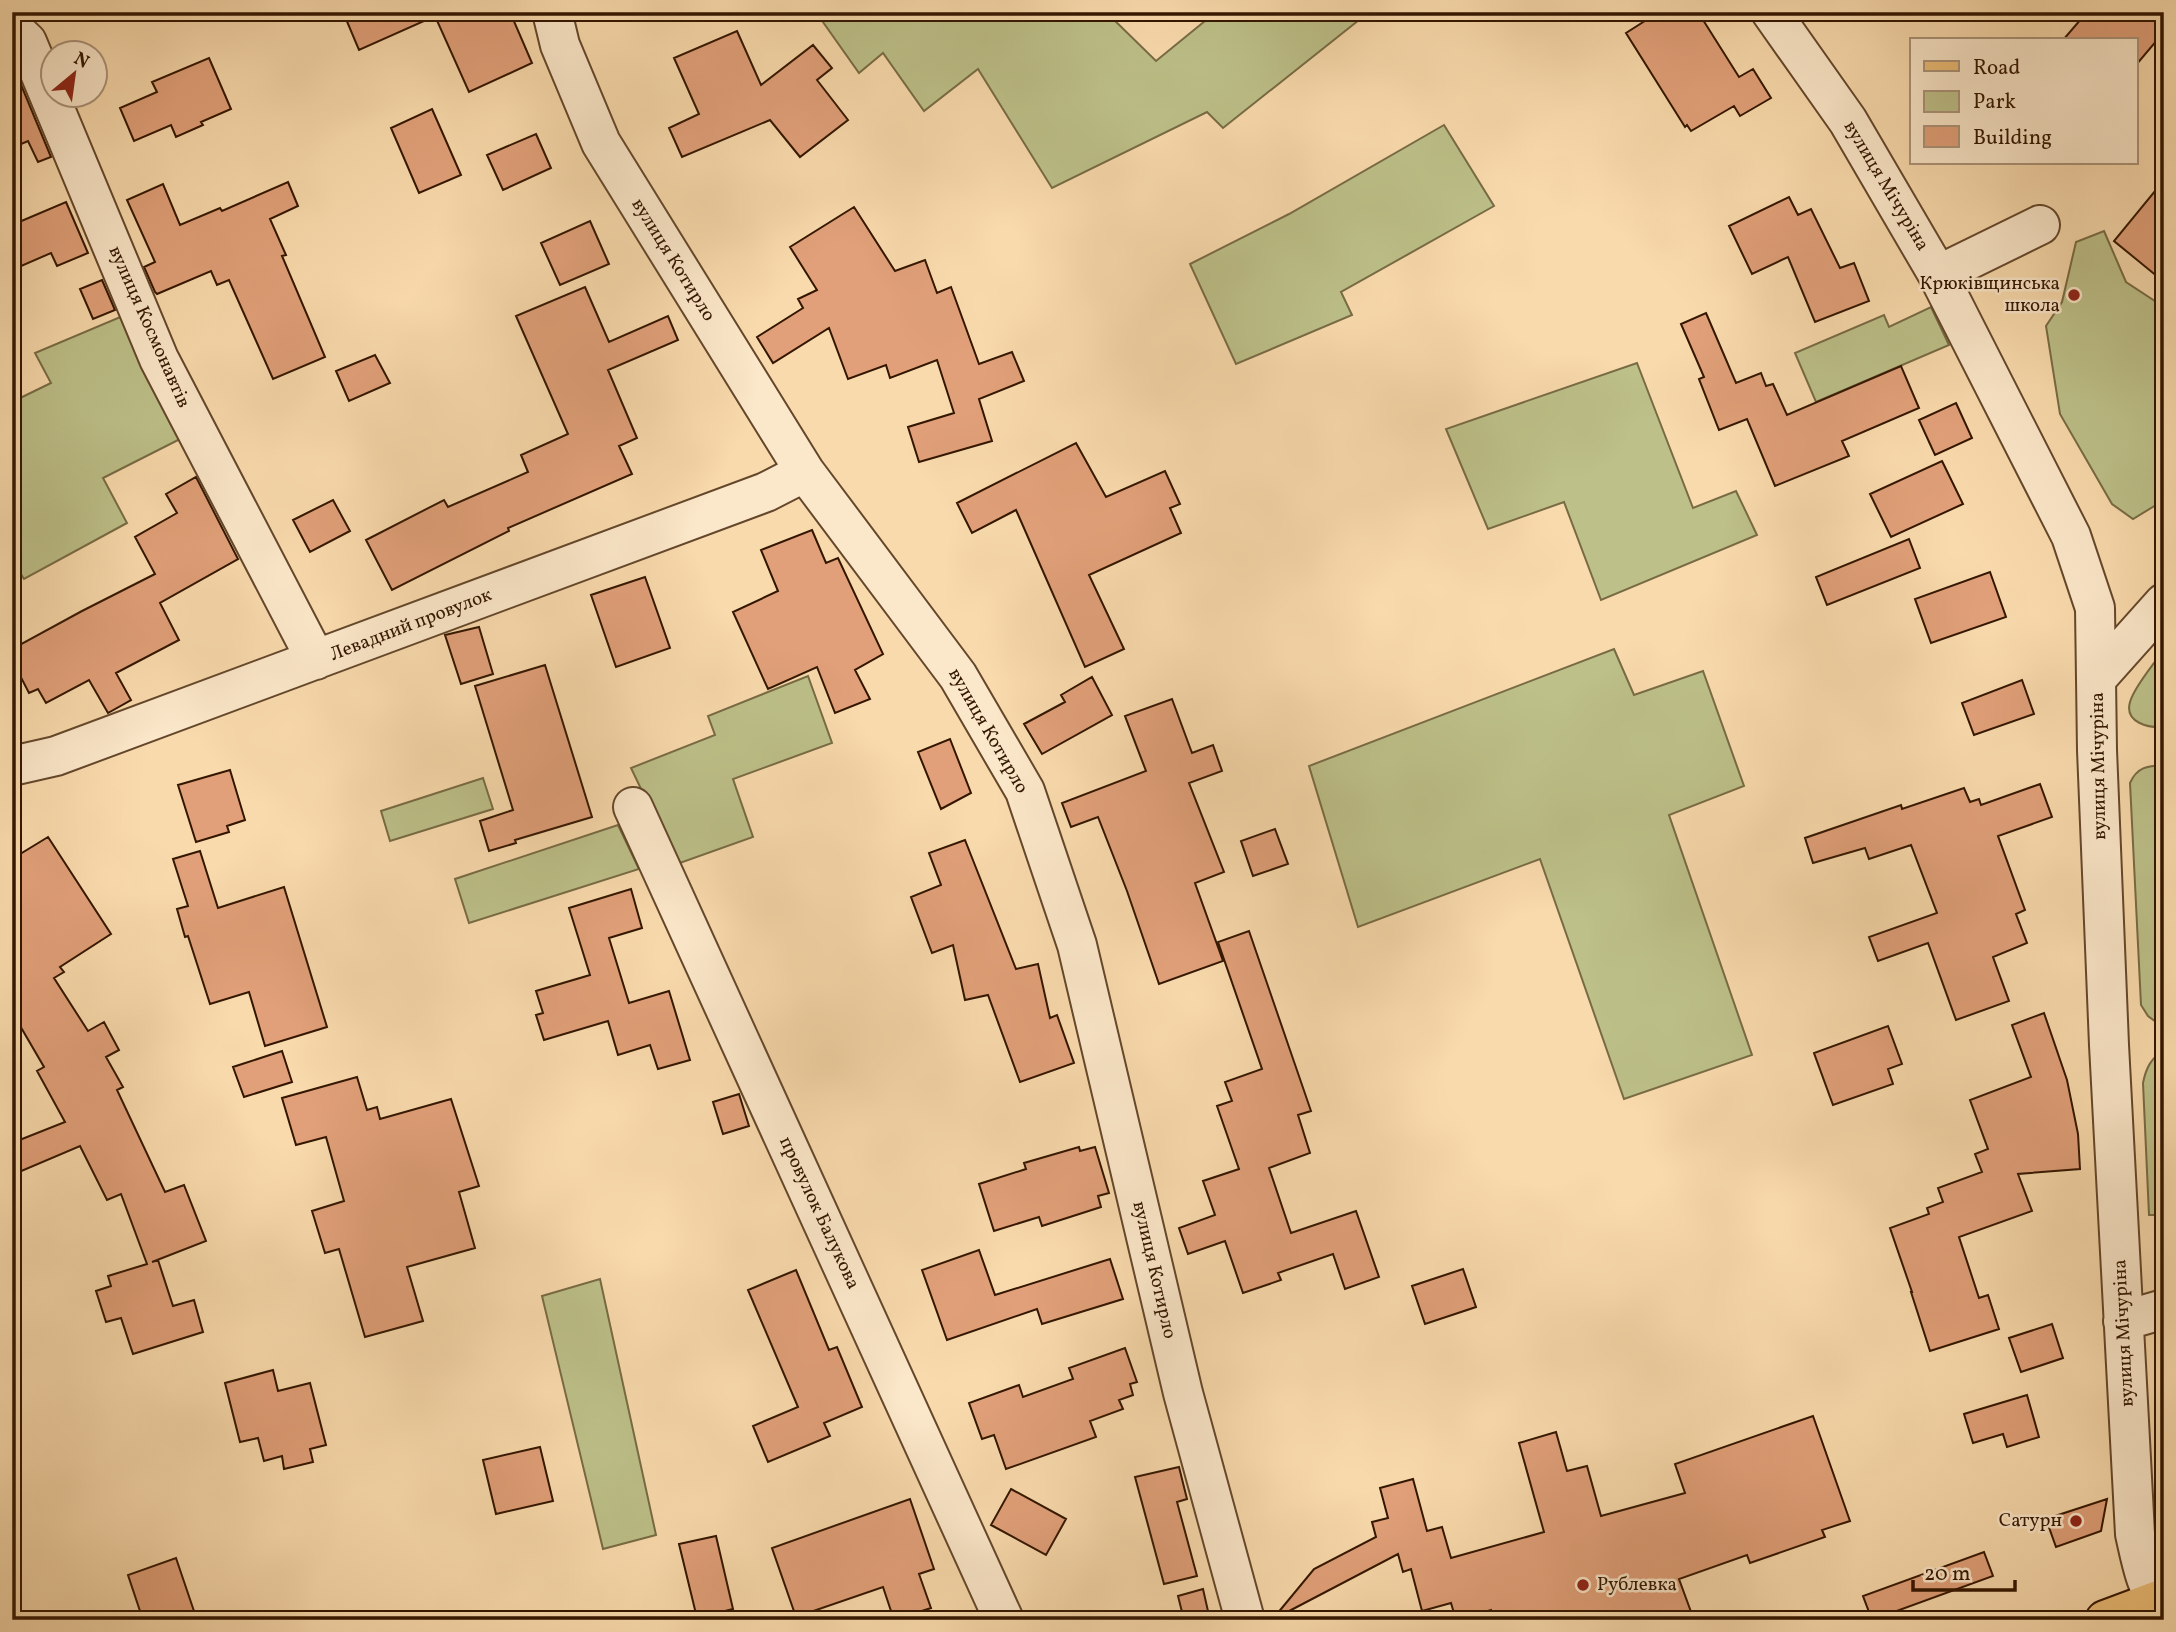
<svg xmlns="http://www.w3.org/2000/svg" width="2176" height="1632" font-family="Vollkorn,serif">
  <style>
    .green { fill: #bdc089; stroke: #786b44; stroke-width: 2 }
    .building { fill: #e1a079; stroke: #331600; stroke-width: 2 }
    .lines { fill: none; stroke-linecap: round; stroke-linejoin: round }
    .minor-casing { stroke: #64472b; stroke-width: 42 }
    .major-casing { stroke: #331600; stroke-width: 42 }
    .minor { stroke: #fbe7c9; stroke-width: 38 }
    .major { stroke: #ecbd76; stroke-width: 38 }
    .poi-dot { fill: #8f2418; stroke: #fbe7c9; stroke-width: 2.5 }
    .labels { text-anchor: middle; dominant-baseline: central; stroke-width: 5; stroke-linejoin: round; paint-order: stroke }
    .street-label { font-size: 19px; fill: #331600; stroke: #fbe7c9 }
    .poi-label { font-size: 19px; fill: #331600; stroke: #fbe7c9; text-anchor: end }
  </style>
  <rect width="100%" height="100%" fill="#f9daac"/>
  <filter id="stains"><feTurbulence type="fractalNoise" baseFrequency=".00286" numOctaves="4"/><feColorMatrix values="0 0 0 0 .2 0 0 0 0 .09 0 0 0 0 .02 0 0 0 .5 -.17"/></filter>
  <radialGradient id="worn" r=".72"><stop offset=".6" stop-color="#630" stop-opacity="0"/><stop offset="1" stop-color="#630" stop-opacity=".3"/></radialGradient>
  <path class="green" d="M 822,12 L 1106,12 L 1156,61 L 1216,12 L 1369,12 L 1223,128 L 1207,112 L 1052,188 L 978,69 L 924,111 L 883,53 L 859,73 L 818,15 Z
    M 1444,125 L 1494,206 L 1341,292 L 1352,315 L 1236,364 L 1190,264 L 1289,214 Z
    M 2104,231 L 2126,282 L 2164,307 L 2164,496 L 2156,505 L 2133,519 L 2112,504 L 2060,414 L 2046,326 L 2062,302 L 2076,242 Z
    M 1931,307 L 1949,345 L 1816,402 L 1795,353 L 1884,315 L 1889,327 Z
    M 125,315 L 188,435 L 103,478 L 127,523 L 24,579 L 12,560 L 12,402 L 51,383 L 35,353 Z
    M 1637,363 L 1693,508 L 1736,491 L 1757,535 L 1601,600 L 1564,502 L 1488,529 L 1446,429 Z
    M 1614,649 L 1634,695 L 1703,671 L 1744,786 L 1669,815 L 1752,1055 L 1624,1099 L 1540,859 L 1358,927 L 1309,766 Z
    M 2164,650 L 2164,727 C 2149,728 2124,723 2130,702 C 2134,687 2154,663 2164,650 Z
    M 808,676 L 832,743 L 733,779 L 753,837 L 677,864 L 631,768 L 715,735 L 708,716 Z
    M 2164,765 L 2164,1024 L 2160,1025 L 2148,1016 L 2141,1005 L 2130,783 C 2137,767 2147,766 2164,765 Z
    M 483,778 L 493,809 L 390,841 L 381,811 Z
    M 618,825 L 639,869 L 469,923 L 455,879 Z
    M 2164,1050 L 2164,1215 L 2149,1215 L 2143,1083 C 2146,1068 2151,1058 2164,1050 Z
    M 600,1279 L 656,1535 L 603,1549 L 542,1296 Z"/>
  <path class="building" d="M 343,12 L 510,12 L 532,63 L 469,92 L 435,16 L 359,50 Z
    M 1659,12 L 1698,12 L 1739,77 L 1753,69 L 1771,98 L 1740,116 L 1734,106 L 1691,131 L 1687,125 L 1685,127 L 1626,33 Z
    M 2087,12 L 2164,12 L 2164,32 L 2136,65 L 2136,40 L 2063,40 Z
    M 737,31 L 761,85 L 813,45 L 832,68 L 817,80 L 848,120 L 800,157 L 770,120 L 682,157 L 669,128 L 699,114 L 674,58 Z
    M 209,58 L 231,109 L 201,122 L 203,125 L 176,137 L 171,125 L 134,141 L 120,108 L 157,92 L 152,82 Z
    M 12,63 L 51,157 L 38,162 L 28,141 L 12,148 Z
    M 432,109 L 461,175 L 419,193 L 391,128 Z
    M 536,134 L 551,168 L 503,190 L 487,155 Z
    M 2164,180 L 2164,282 L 2114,241 Z
    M 288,182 L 298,206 L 270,219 L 286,255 L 282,256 L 325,357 L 273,379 L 229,280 L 217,285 L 211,271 L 157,294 L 155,292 L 144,267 L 155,262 L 127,200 L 163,184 L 180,225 L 220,208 L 222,211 Z
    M 1789,197 L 1798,215 L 1811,209 L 1840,268 L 1854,263 L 1869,301 L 1815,322 L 1788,257 L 1752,274 L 1729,226 Z
    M 66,202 L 88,253 L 57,266 L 51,253 L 12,270 L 12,225 Z
    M 854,207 L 895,271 L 925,260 L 937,293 L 951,287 L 979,364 L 1012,352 L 1024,381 L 979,399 L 992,441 L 919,462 L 908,427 L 954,413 L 937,360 L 890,378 L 886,365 L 848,379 L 829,328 L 773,363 L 757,337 L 803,308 L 798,299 L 817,290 L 790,247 Z
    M 590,221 L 609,264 L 560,285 L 541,243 Z
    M 102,280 L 115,310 L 93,319 L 80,289 Z
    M 585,287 L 609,342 L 668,316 L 678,340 L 608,370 L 637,438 L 619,446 L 632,474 L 508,528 L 509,531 L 392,590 L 366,540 L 444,500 L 448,507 L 528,472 L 521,455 L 568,434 L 516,316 Z
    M 1706,313 L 1736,383 L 1761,373 L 1766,386 L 1773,384 L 1787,415 L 1901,366 L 1919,408 L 1842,441 L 1849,456 L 1775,486 L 1747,419 L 1719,430 L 1699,379 L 1704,377 L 1681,324 Z
    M 375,355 L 390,383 L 349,401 L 336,371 Z
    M 1956,403 L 1972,438 L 1935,455 L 1919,420 Z
    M 1076,443 L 1106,497 L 1165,471 L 1180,504 L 1170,508 L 1181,533 L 1089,575 L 1124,649 L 1085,667 L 1016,510 L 972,533 L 957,503 Z
    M 1942,461 L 1963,504 L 1891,537 L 1870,494 Z
    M 196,477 L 238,559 L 160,603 L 179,640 L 116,673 L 131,700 L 108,713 L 89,680 L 46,703 L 38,689 L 29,693 L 12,660 L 12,649 L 82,611 L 155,574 L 135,537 L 177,513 L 166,494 Z
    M 333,500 L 350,531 L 310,552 L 293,520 Z
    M 812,530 L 826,563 L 838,558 L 883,654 L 855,670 L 870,699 L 835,713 L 817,667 L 768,689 L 733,612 L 778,591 L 761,550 Z
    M 1909,539 L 1920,568 L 1827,605 L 1816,577 Z
    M 1990,572 L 2006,617 L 1931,643 L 1915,599 Z
    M 645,577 L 670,648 L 616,667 L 591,595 Z
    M 479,627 L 493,674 L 461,684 L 445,635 Z
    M 545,665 L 592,817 L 515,840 L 516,843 L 489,851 L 480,821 L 513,810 L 475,686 Z
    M 1092,677 L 1112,715 L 1042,754 L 1024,724 L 1065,702 L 1061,695 Z
    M 2022,680 L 2034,714 L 1974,735 L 1962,703 Z
    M 1172,699 L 1192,753 L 1213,745 L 1222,771 L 1189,783 L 1224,872 L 1195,883 L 1223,961 L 1159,984 L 1127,891 L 1098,817 L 1071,827 L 1062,803 L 1146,771 L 1125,716 Z
    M 950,739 L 971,793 L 941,809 L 918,752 Z
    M 230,770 L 245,820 L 227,826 L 229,832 L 196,842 L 178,785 Z
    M 2040,784 L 2052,817 L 1998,836 L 2025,910 L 2016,914 L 2027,943 L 1993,957 L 2009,1001 L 1956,1020 L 1928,943 L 1878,961 L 1869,937 L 1937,913 L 1911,845 L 1869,859 L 1865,848 L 1813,863 L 1805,838 L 1901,805 L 1902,809 L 1964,788 L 1970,802 L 1979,799 L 1981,805 Z
    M 1275,829 L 1288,864 L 1253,876 L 1241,841 Z
    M 48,837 L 111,934 L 60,967 L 64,972 L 54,978 L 88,1031 L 104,1022 L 119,1050 L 106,1057 L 123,1087 L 117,1090 L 165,1192 L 184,1185 L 206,1241 L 152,1262 L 158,1260 L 173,1306 L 194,1300 L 203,1332 L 133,1354 L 121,1318 L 106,1322 L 96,1291 L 111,1286 L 108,1276 L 147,1264 L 121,1194 L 107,1200 L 80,1146 L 12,1175 L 12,1143 L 65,1122 L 37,1071 L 44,1067 L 12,1012 L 12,859 Z
    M 965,840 L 1016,969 L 1038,964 L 1050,1018 L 1057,1015 L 1074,1063 L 1020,1082 L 988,995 L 965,1000 L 953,945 L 932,953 L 911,897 L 941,885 L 929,853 Z
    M 200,851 L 218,908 L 284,887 L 327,1027 L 265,1046 L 249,992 L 210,1004 L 188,936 L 185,937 L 177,909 L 188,906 L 173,859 Z
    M 631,889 L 642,928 L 609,938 L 629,1003 L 669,991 L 690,1060 L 658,1069 L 650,1045 L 618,1055 L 608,1021 L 544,1040 L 536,1015 L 543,1013 L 536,991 L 590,975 L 569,908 Z
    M 1249,931 L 1311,1111 L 1298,1115 L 1310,1153 L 1269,1168 L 1291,1233 L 1356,1211 L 1379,1277 L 1345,1289 L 1333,1254 L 1278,1273 L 1281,1280 L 1243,1293 L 1225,1241 L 1188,1254 L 1179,1228 L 1215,1215 L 1203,1181 L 1239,1169 L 1217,1106 L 1232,1101 L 1225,1082 L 1262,1069 L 1218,942 Z
    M 2044,1013 L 2067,1080 L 2078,1134 L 2080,1169 L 2018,1174 L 2032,1211 L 1959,1237 L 1979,1298 L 1988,1295 L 1999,1329 L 1930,1351 L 1911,1292 L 1912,1292 L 1890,1228 L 1929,1214 L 1927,1208 L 1943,1202 L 1938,1188 L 1982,1172 L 1975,1154 L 1988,1149 L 1970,1100 L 2031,1077 L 2012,1025 Z
    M 1888,1026 L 1902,1064 L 1888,1069 L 1893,1084 L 1833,1105 L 1814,1053 Z
    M 282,1051 L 292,1082 L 244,1097 L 233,1067 Z
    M 357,1077 L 367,1110 L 377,1107 L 380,1119 L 451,1099 L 479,1186 L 459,1192 L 475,1248 L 407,1267 L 423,1321 L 365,1337 L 339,1249 L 325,1253 L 312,1211 L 344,1201 L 326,1137 L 296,1145 L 282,1098 Z
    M 739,1094 L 749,1126 L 723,1134 L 713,1102 Z
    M 1079,1147 L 1080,1151 L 1095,1147 L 1109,1193 L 1098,1196 L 1101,1207 L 1042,1226 L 1039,1217 L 994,1231 L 979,1184 L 1026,1169 L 1024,1163 Z
    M 979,1250 L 995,1295 L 1110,1259 L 1123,1299 L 1042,1324 L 1037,1309 L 947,1340 L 922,1270 Z
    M 1463,1269 L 1476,1307 L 1425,1324 L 1412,1286 Z
    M 796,1270 L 829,1350 L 837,1347 L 862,1407 L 824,1423 L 830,1436 L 768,1462 L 753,1426 L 798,1407 L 748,1290 Z
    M 2052,1324 L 2063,1358 L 2021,1372 L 2009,1338 Z
    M 1125,1348 L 1137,1382 L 1130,1384 L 1133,1395 L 1119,1400 L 1123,1409 L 1090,1421 L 1096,1437 L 1006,1469 L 994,1435 L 982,1439 L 969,1403 L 1019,1385 L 1023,1397 L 1073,1379 L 1069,1368 Z
    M 273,1370 L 278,1391 L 310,1383 L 326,1445 L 310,1449 L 313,1462 L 284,1469 L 282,1456 L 264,1461 L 258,1438 L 240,1442 L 225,1383 Z
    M 2027,1395 L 2039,1437 L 2007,1447 L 2003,1434 L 1973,1443 L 1964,1414 Z
    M 1813,1416 L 1850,1521 L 1822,1530 L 1825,1537 L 1750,1563 L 1747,1555 L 1679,1579 L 1694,1620 L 1493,1620 L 1491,1610 L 1456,1620 L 1451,1603 L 1422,1611 L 1411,1569 L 1403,1572 L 1398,1554 L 1272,1620 L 1314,1569 L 1376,1537 L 1372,1522 L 1388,1518 L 1380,1488 L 1413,1479 L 1427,1531 L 1442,1527 L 1451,1558 L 1544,1532 L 1519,1443 L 1556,1432 L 1567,1471 L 1587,1466 L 1601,1516 L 1685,1493 L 1675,1464 Z
    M 540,1447 L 553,1501 L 496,1514 L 483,1460 Z
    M 1179,1467 L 1187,1499 L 1177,1502 L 1197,1576 L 1164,1584 L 1135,1477 Z
    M 1011,1489 L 1066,1519 L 1046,1555 L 991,1525 Z
    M 910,1499 L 934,1569 L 919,1574 L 931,1608 L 894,1620 L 883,1587 L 796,1617 L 772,1548 Z
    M 2107,1499 L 2101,1531 L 2056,1547 L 2046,1519 Z
    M 716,1536 L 733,1609 L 697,1618 L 679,1544 Z
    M 1984,1552 L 1993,1576 L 1872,1620 L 1863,1596 Z
    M 176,1558 L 197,1620 L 143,1620 L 128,1575 Z
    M 1203,1589 L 1210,1620 L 1184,1620 L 1178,1596 Z"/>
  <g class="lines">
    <g class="minor-casing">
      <path id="minor" d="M 552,12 L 560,45 L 601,143 L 805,472 L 958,676 L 1025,791 L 1077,945 L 1183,1393 L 1245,1620
        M 1771,12 L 1848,121 L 1938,275 L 2071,536 L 2095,608 L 2097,750 L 2109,1045 L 2135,1534 C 2141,1561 2146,1590 2164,1612
        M 12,28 L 27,42 L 159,359 L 316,660
        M 1938,275 L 2040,225
        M 2097,678 L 2164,603
        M 12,766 L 56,756 L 766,492 L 805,472
        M 633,807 L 1004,1620
        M 2123,1321 L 2164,1309"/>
    </g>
    <g class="major-casing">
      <path id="major" d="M 2105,1620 L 2164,1598"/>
    </g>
    <use href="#minor" class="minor"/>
    <use href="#major" class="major"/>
  </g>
  <g class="poi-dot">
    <circle cx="2074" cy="295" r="7"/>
    <circle cx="2076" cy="1521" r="7"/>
    <circle cx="1583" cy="1585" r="7"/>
  </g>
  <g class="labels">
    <g class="street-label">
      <text transform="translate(1886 186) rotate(59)">вулиця Мічуріна</text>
      <text transform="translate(673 260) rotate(58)">вулиця Котирло</text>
      <text transform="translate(149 327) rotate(66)">вулиця Космонавтів</text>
      <text transform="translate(411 625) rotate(-21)">Левадний провулок</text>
      <text transform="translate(988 731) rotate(60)">вулиця Котирло</text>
      <text transform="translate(2099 766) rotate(-91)">вулиця Мічуріна</text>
      <text transform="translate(819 1213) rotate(65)">провулок Балукова</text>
      <text transform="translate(1154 1270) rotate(77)">вулиця Котирло</text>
      <text transform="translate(2124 1333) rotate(-93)">вулиця Мічуріна</text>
    </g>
    <g class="poi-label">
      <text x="2060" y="284">Крюківщинська<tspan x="2060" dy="22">школа</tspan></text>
      <text x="2062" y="1521">Сатурн</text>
      <text x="1597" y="1585" text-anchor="start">Рублевка</text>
    </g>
  </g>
  <rect width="2176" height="1632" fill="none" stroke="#f9daac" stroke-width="42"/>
  <rect x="14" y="14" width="2148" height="1604" fill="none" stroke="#331600" stroke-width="3.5"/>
  <rect x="21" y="21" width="2134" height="1590" fill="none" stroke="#331600" stroke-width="2"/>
  <rect x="1910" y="38" width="228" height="126" fill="#fbe7c9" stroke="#ab9379" stroke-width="2"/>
  <rect x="1924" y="61" width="35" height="10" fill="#ecbd76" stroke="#ab9379" stroke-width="2"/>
  <text x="1973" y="74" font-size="21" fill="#331600">Road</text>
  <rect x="1924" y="91" width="35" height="21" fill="#bdc089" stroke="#ab9379" stroke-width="2"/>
  <text x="1973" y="108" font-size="21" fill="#331600">Park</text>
  <rect x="1924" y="126" width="35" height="21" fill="#e1a079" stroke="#ab9379" stroke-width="2"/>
  <text x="1973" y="144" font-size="21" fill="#331600">Building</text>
  <g transform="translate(74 74) rotate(29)"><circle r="33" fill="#fbe7c9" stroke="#ab9379" stroke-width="2"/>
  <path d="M0-5L12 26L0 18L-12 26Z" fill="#8f2418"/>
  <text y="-10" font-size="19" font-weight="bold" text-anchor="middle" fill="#331600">N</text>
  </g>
  <path d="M1913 1580v10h102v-10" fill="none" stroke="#331600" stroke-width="3.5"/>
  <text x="1924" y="1580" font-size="21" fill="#331600" stroke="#fbe7c9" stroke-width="5" paint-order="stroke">20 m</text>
  <rect width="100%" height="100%" filter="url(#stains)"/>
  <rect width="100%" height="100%" fill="url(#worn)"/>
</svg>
